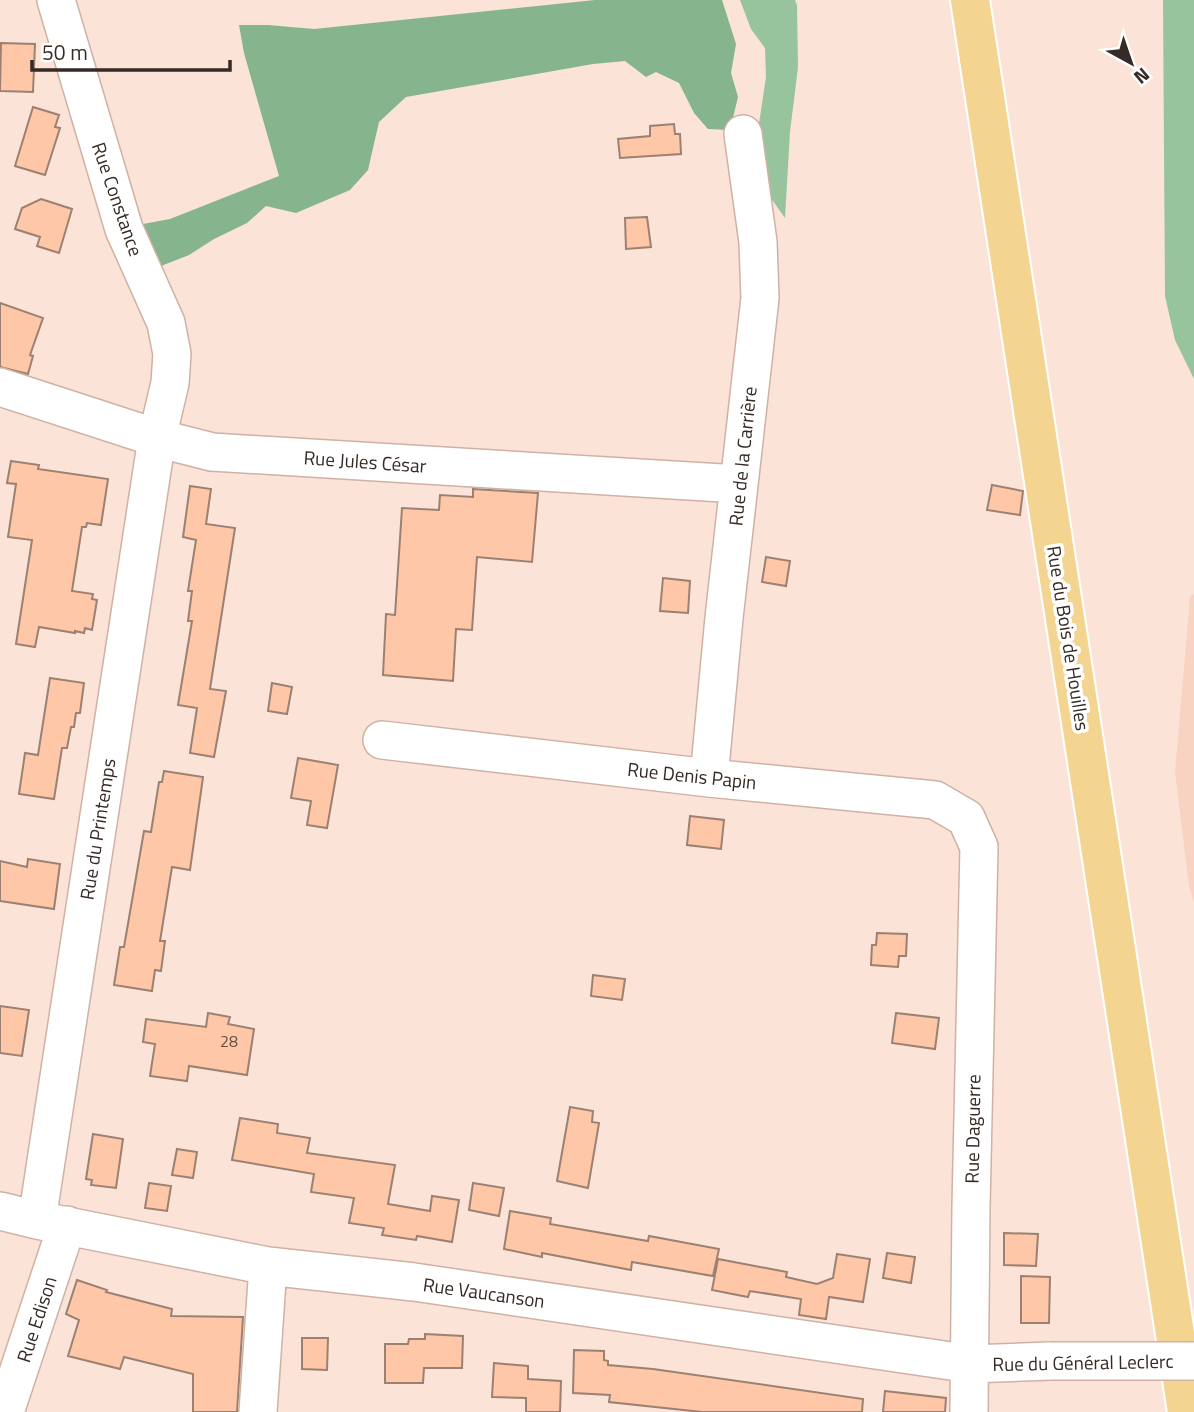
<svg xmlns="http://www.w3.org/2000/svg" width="1194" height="1412" font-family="'Titillium Web',sans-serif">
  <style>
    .built { fill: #f9d3c1 }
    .green { fill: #98c49d }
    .forest { fill: #86b48c }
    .building { fill: #fec7a7; stroke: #9c8172; stroke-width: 2 }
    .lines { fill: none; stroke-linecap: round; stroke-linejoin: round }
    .minor-casing { stroke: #cfb2a4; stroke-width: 40 }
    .major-casing { stroke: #fff; stroke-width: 42 }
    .minor { stroke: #fff; stroke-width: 37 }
    .major { stroke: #f4d491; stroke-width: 38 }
    .minor-bridge-casing { stroke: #cfb2a4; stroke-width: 40; stroke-linecap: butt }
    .minor-bridge { stroke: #fff; stroke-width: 37 }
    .labels { text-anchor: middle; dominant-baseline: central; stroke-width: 7; stroke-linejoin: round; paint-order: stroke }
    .number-label { font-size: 16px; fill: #675146 }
    .street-label { font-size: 19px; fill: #352a25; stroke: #fff }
  </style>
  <rect width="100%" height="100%" fill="#fbe3d7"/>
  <path class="built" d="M 1194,594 L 1194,902 L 1189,886 L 1175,772 L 1190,597 Z"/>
  <path class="green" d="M 740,0 L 795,0 L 797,5 L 798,67 L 790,132 L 785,218 L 763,187 L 758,130 L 766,77 L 765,48 L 751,29 Z
    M 1163,0 L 1194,0 L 1194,379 L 1175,340 L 1165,296 Z"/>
  <path class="forest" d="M 595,0 L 722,0 L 736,44 L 731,73 L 738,97 L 730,130 L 708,129 L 694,113 L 679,83 L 656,72 L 646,77 L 625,61 L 593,64 L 406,97 L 379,122 L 368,170 L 350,190 L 296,213 L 266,206 L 247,223 L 214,239 L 189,255 L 161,266 C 148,256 139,241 143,224 L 170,219 L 279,176 L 244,53 L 239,25 L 268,25 L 314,29 Z"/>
  <path class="building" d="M 1,43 L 35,44 L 33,92 L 0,91 Z
    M 33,107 L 59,115 L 55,127 L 60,128 L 45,175 L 15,166 Z
    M 674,124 L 675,134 L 680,134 L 681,154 L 620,158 L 618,139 L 650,136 L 650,126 Z
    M 41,199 L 72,209 L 59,253 L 37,246 L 40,237 L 15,229 L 22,208 Z
    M 647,217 L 651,247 L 626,249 L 625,218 Z
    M 0,303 L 43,318 L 30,355 L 33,356 L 28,374 L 0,367 Z
    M 11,461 L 39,465 L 38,469 L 108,479 L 101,525 L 87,523 L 86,527 L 82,527 L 72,591 L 93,594 L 92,599 L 97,600 L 92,630 L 85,628 L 84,633 L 75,631 L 75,633 L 39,627 L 35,647 L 16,644 L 32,540 L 8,537 L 16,484 L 7,483 Z
    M 992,485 L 1023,491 L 1020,515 L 987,510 Z
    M 190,486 L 211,489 L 206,524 L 235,528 L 210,689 L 226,691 L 214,757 L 190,753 L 197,708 L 178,705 L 192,621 L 188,621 L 192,591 L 188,591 L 196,540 L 183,537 Z
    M 473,489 L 538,493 L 532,562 L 477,557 L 472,630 L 456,629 L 453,681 L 383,675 L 386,614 L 395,615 L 402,508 L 439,510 L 440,495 L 473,497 Z
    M 766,557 L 790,561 L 786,586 L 762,582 Z
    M 663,578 L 690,581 L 688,613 L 660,611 Z
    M 50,678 L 84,683 L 80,713 L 76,713 L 74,727 L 71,727 L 67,748 L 62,748 L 54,799 L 19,794 L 25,753 L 38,755 Z
    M 272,683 L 292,687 L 287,714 L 268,711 Z
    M 298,758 L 338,765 L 327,828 L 307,825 L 311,801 L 291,798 Z
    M 164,771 L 203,777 L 190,870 L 172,867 L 160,941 L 165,941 L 161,971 L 155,970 L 152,991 L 114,985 L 120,947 L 124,947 L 144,831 L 151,832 L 159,782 L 162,782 Z
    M 690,816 L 724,820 L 721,849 L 687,845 Z
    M 28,859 L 60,864 L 54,909 L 0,901 L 0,861 L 27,867 Z
    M 877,933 L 907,934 L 906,956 L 899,956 L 898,967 L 871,965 L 872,945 L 876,945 Z
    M 593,975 L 625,979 L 622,1000 L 591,996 Z
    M 0,1006 L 29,1010 L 22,1056 L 0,1053 Z
    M 208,1013 L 230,1017 L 228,1024 L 254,1029 L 247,1075 L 189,1066 L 187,1081 L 150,1076 L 155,1044 L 143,1042 L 146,1019 L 206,1027 Z
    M 896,1013 L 939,1018 L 935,1049 L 892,1043 Z
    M 570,1107 L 593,1111 L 592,1122 L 599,1123 L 588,1188 L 557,1181 Z
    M 240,1118 L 278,1124 L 277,1133 L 310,1138 L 307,1153 L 395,1165 L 388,1204 L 430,1211 L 432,1196 L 459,1200 L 452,1242 L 417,1236 L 416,1240 L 382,1235 L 384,1228 L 349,1223 L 354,1198 L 311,1192 L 314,1174 L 232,1160 Z
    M 93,1134 L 123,1139 L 116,1188 L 91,1185 L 92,1180 L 86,1179 Z
    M 177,1149 L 197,1152 L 193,1178 L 172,1175 Z
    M 149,1183 L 171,1186 L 167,1211 L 145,1208 Z
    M 473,1183 L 504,1188 L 499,1216 L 469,1210 Z
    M 510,1211 L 551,1218 L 550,1224 L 648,1241 L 649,1236 L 719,1249 L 713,1276 L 632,1262 L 631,1270 L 542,1253 L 542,1257 L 504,1249 Z
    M 1004,1233 L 1038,1234 L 1036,1266 L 1004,1265 Z
    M 887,1253 L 915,1257 L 911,1283 L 883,1278 Z
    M 837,1254 L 870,1259 L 863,1302 L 829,1297 L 826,1319 L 799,1315 L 801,1299 L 750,1291 L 748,1297 L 712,1290 L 718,1259 L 787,1272 L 786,1277 L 817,1284 L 833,1278 Z
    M 1021,1276 L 1050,1277 L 1049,1323 L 1021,1323 Z
    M 77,1280 L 107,1290 L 106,1292 L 172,1309 L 171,1316 L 243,1317 L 237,1412 L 193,1412 L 193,1374 L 124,1357 L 120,1369 L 68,1356 L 79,1320 L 66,1314 Z
    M 425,1334 L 463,1336 L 462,1368 L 424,1368 L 423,1383 L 385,1383 L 385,1344 L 408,1344 L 409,1339 L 425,1339 Z
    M 302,1338 L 328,1338 L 327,1370 L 302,1369 Z
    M 574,1350 L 604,1351 L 604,1360 L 608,1361 L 608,1365 L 653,1369 L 863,1399 L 862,1412 L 702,1412 L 609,1402 L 610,1395 L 573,1393 Z
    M 494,1363 L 528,1366 L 528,1379 L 561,1381 L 560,1412 L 526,1412 L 526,1398 L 492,1397 Z
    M 885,1391 L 946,1398 L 945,1412 L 883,1412 Z"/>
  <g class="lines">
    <g class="minor-casing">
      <path id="minor" d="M 0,387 L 157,438 L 212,452 L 739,484
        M 382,740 L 709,778 L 935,800 L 966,818 L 979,847 L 971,1207 L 969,1412
        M 709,778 L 724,618 L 760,298 L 758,242 L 743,134
        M 0,1211 L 37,1220 L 268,1266 L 414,1282 L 971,1364 L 1050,1361
        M 37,1220 L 157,438 L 170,383 L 172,354 L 166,323 L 124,229 L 56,0
        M 5,1412 L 67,1225
        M 258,1412 L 268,1266"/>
    </g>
    <g class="major-casing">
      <path id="major" d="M 970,0 L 1187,1412"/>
    </g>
    <use href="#minor" class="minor"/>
    <use href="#major" class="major"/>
    <g class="minor-bridge-casing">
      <path id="minor-bridge" d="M 1050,1361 L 1194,1361"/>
    </g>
    <use href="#minor-bridge" class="minor-bridge"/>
  </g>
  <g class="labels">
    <g class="number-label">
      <text x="229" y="1041">28</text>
    </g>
    <g class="street-label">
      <text transform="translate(118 199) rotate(71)">Rue Constance</text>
      <text transform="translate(742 456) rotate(-84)">Rue de la Carrière</text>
      <text transform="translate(365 461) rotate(4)">Rue Jules César</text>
      <text transform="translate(1069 638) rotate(81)">Rue du Bois de Houilles</text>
      <text transform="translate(692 775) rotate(6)">Rue Denis Papin</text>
      <text transform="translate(97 829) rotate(-81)">Rue du Printemps</text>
      <text transform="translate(972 1129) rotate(-89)">Rue Daguerre</text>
      <text transform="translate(484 1292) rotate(8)">Rue Vaucanson</text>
      <text transform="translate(36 1319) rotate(-72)">Rue Edison</text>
      <text transform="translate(1083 1362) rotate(-1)">Rue du Général Leclerc</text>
    </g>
  </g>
  <g transform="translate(1131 63) rotate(140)" stroke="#ffffff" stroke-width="5" paint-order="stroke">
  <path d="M0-5L12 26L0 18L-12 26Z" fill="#352a25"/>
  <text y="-10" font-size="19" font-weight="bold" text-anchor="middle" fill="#352a25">N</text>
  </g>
  <path d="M32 60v10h198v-10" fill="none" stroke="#352a25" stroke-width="3.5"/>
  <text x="42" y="60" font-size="21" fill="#352a25" stroke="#ffffff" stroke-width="5" paint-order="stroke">50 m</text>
</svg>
